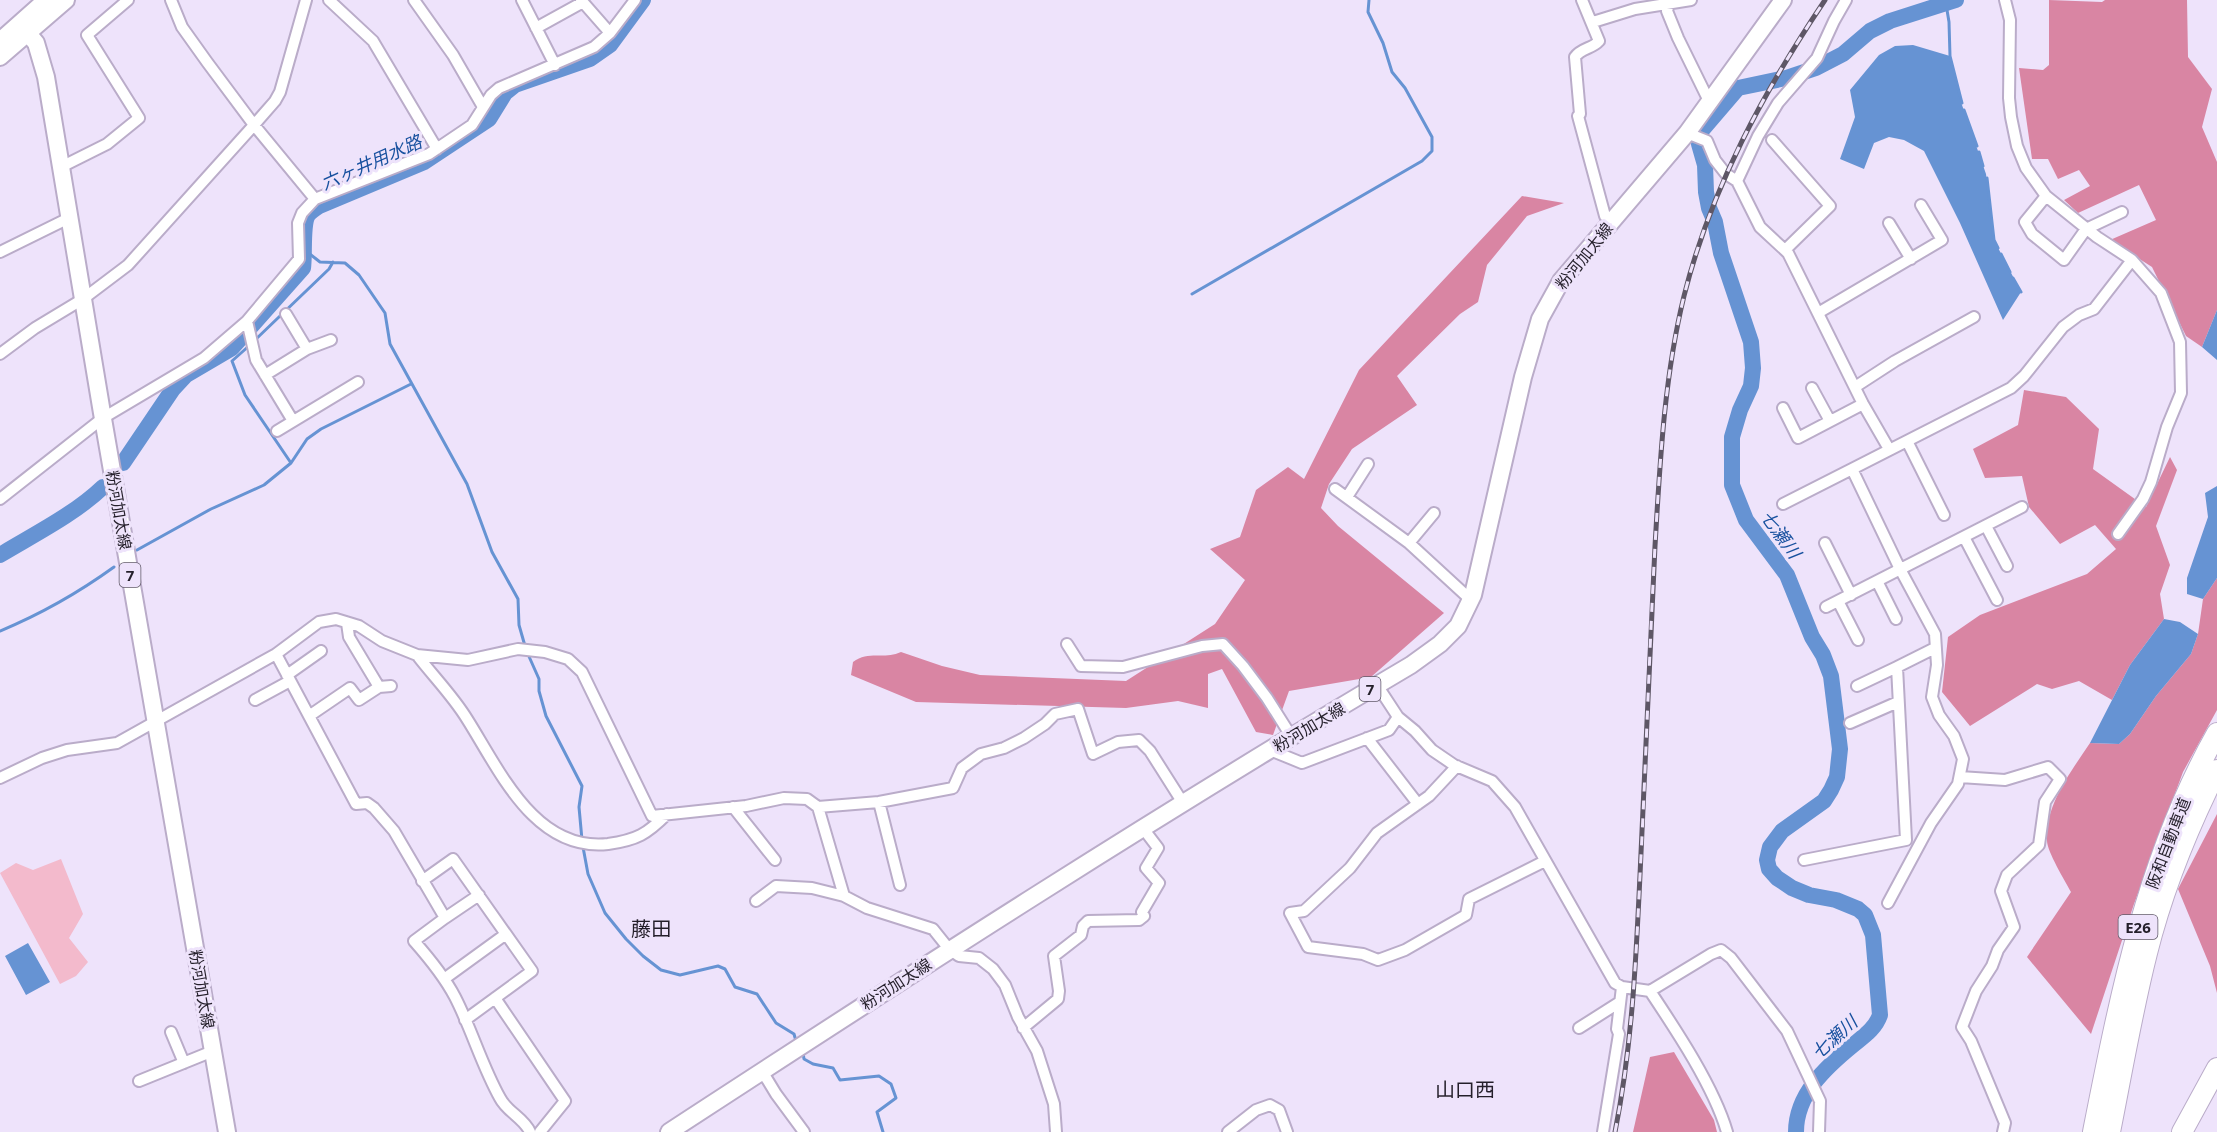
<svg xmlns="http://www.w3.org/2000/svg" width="2217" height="1132" font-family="'Noto Sans','Noto Sans JP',sans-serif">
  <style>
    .green { fill: #f3bacc }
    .forest { fill: #d985a3 }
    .water { fill: #6693d3 }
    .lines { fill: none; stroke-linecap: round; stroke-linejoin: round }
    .stream { stroke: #6693d3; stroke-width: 3 }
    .river { stroke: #6693d3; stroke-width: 16 }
    .street-casing { stroke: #baacc9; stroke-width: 14 }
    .primary-casing { stroke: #baacc9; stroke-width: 20 }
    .highway-casing { stroke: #baacc9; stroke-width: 22 }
    .street { stroke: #fff; stroke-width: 10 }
    .primary { stroke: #fff; stroke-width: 16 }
    .highway { stroke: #fff; stroke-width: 20 }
    .rail-casing { stroke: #5e5766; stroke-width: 5 }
    .rail { stroke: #eee3fb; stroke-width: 3; stroke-dasharray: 9; stroke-linecap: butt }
    .labels { text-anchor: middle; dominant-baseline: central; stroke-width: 6; stroke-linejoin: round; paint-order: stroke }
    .shield { fill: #eee3fb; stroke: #615a69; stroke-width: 1.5 }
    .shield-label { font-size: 15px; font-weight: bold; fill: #241f2a }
    .street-label { font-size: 16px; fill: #241f2a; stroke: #eee3fb }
    .water-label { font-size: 18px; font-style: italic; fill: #18519f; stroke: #eee3fb }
    .quarter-label { font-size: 20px; fill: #241f2a; stroke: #eee3fb }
  </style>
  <rect width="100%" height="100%" fill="#eee3fb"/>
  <path class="green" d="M 61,859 L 83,914 L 69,938 L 88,962 L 76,976 L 60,984 L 0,873 L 16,863 L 33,870 Z"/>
  <path class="forest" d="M 2049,0 L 2102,2 L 2105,0 L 2187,0 L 2188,57 L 2212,89 L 2202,127 L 2217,162 L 2217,310 L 2202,347 L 2186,336 L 2152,267 L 2110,240 L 2156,220 L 2139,185 L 2078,213 L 2064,200 L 2090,186 L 2079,170 L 2058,179 L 2048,159 L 2032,159 L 2019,68 L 2043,70 L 2049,65 Z
    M 1522,196 L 1564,203 L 1527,216 L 1487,265 L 1478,302 L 1460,314 L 1397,376 L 1417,405 L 1352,449 L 1329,484 L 1321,508 L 1338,526 L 1444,613 L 1371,677 L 1289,691 L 1273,735 L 1256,732 L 1222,669 L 1208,674 L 1208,708 L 1178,701 L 1126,708 L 916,702 L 851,675 L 853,662 C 869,650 883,660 901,652 L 942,666 L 980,675 L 1126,681 L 1215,624 L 1245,580 L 1210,549 L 1240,537 L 1256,490 L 1288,467 L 1304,479 L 1359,370 Z
    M 2024,390 L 2066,397 L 2099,429 L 2093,469 L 2146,507 L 2170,457 L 2177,470 L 2156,526 L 2170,565 L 2160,594 L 2164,619 L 2130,665 L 2112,700 L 2079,681 L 2052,689 L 2037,684 L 1970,726 L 1942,692 L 1948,637 L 1980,615 L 2087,574 L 2116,549 L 2095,525 L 2060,544 L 2029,507 L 2022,476 L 1985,478 L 1973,449 L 2018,425 Z
    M 2217,578 L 2217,710 L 2183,772 L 2134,904 L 2091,1034 L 2027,957 L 2071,892 C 2065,881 2047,851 2047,841 C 2045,804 2071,772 2090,743 L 2119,744 L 2130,734 L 2156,696 L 2191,654 L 2198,634 L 2203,599 Z
    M 2217,814 L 2217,993 L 2210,966 L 2178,889 Z
    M 1674,1052 L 1714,1120 L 1717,1132 L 1633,1132 L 1650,1057 Z"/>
  <path class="water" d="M 1913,45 L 1950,56 L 1962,105 L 1986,174 L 1994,240 L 2021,292 L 2003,320 L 1960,223 L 1924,151 L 1904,140 L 1889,137 L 1874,143 L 1864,169 L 1840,159 L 1855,117 L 1850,90 L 1879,55 L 1895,46 Z
    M 2217,310 L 2217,360 L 2202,347 Z
    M 2217,486 L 2217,578 L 2203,599 L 2187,594 L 2187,578 L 2208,517 L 2205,493 Z
    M 2164,619 L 2180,622 L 2198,634 L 2191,654 L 2156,696 L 2130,734 L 2119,744 L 2090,743 L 2130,665 Z
    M 28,943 L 50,982 L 26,995 L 5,956 Z"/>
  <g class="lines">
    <path class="stream" d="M 1946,4 L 1949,22 L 1950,56 L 1962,103
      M 1964,110 L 1977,146
      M 1979,152 L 1983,166
      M 1987,178 L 1994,240 L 1998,248
      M 306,251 L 320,262 L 345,263 L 359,275 L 385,313 L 390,344 L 467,484 L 492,552 L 518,599 L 519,625 L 525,646
      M 2001,254 L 2010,272
      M 2013,278 L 2021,292
      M 1192,294 L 1422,161 L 1432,151 L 1432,137 L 1405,88 L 1392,72 L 1383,43 L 1368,12 L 1369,0
      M 255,340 L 329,269 L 333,262
      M 250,345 L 232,361 L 245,395 L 291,463
      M 137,550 L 211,509 L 264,485 L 291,463 L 307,439 L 321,429 L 411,384
      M 0,631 C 41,614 78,593 114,567
      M 527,652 L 539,679 L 539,691 L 546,716 L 582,786 L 579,807 L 582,840
      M 583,847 L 588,874 L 605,913 L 626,939 L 643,956 L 661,970 L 680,975 L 718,966 L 725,969 L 735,987 L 757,994 L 776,1023 L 794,1034 L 796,1041
      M 803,1053 L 804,1059 L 813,1064 L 833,1068 L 840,1080 L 879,1076 L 891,1084 L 896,1098 L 877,1112 L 883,1132"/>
    <path class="river" d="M 123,463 L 173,389 L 186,375 L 232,348 L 303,268 C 305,255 302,224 308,215 C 310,212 316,208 319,206 L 424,162 L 489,119 L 505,93 L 515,85 L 590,59 L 610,45 L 643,0
      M 0,555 C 33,535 75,514 103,487
      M 1796,1132 C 1796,1094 1826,1067 1853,1045 C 1864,1036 1875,1029 1880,1015 L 1873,935 L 1865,915 L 1858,909 L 1836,900 L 1809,895 L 1792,888 L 1777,878 L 1769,869 L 1767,860 L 1770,847 L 1782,831 L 1824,801 L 1831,790 L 1837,777 L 1840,749 L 1831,676 L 1823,655 L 1812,637 L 1787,575 L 1746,520 L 1732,485 L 1732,437 L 1740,410 L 1751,386 L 1753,368 L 1751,342 L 1721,253 L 1715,222 L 1709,208 L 1706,192 L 1705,165 L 1699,144 L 1702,130 L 1738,88 L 1786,78 L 1816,68 L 1843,54 L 1870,31 L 1890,21 L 1956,0"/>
    <g class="street-casing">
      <path id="street" d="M 171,0 L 182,27 L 207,62 L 254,125 L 315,199
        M 329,0 L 373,41 L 437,149
        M 414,0 L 453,55 L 483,107
        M 522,0 L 555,65
        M 581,0 L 610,33
        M 1582,0 L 1599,41 C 1592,49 1581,48 1575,57 L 1580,114 L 1578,116 L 1605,216 L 1611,222
        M 1670,0 L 1667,11 L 1678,38 L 1706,95 L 1711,99
        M 2005,0 L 2010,20 L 2009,98 L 2011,117 L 2017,146 L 2026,168 L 2046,196 L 2097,237 L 2132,260 L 2161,293 L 2180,342 L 2181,393 L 2167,427 L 2151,482 L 2143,499 L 2118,534
        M 1593,22 L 1635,9 L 1691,0
        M 536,28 L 583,2
        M 1687,133 L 1707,141 L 1715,160 L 1726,174 L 1737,181 L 1760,227 L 1788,253 L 1863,404 L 1889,449
        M 1772,140 L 1830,206 L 1785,250
        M 61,167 L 107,144 L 139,118 L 87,35 L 128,0
        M 1737,181 L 1758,136 L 1778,103 L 1817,58 L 1834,21 L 1846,0
        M 2046,196 L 2025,222 L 2032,234 L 2064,260 L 2086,229 L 2122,212
        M 1889,223 L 1911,259
        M 0,252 L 69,218
        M 1818,313 L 1942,240 L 1921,205
        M 286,314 L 307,349
        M 247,321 L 256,360 L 293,421
        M 0,354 L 35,328 L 83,299 L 128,265 L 254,125 L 275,101 L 280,92 L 306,0
        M 265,375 L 307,349 L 331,340
        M 1855,387 L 1895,361 L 1974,317
        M 1812,388 L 1830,421
        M 1783,408 L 1798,438 L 1863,404
        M 277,431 L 358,382
        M 1907,441 L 1944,515
        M 1335,489 L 1409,543 L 1471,600
        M 1347,497 L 1368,464
        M 0,499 L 103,418 L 204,358 L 247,321 L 299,259 L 298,223 L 302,213 L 315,199 L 429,154 L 472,125 L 491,95 L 499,88 L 594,47 L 610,33 L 635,0
        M 1783,504 L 1852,469
        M 1986,526 L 2007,566
        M 1964,537 L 1997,600
        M 1409,543 L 1434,513
        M 1825,543 L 1851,595
        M 1877,581 L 1896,619
        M 1838,601 L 1858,640
        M 1826,607 L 2022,507
        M 347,623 L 349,637 L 379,687
        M 1067,644 L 1081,666 L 1123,667 L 1202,646 L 1223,644 L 1243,666 L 1267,698 L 1291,736
        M 276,654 L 356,804 L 367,803 L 374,808 L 394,831 L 445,918 L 414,941 C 429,958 444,976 455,997 C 472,1030 482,1066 500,1098 C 507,1112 524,1118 530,1132
        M 417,655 C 433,676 453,696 467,719 C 500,771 535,852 608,844 C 637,840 647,834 667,814
        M 287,675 L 321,651
        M 1377,685 L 1398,717 L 1415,731 L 1432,750 L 1454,765 L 1492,781 L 1515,807 L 1615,983 L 1622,987 L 1650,991 L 1711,954 L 1721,950 L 1731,958 L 1787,1031 L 1820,1101 L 1819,1132
        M 1857,686 L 1897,667
        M 255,700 L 290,681
        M 309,716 L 350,688 L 359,700 L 379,687 L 391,686
        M 1850,723 L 1898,702
        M 1367,738 L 1418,804
        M 1270,750 L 1302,763 L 1389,730 L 1398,717
        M 1457,766 L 1429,796 L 1377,833 L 1350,868 L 1304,911 L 1290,913 L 1308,947 L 1363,954 L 1378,960 L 1405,950 L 1466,915 L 1469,899 L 1545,861
        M 1960,777 L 2005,780 L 2048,767 L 2060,779 L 2045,802 L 2039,845 L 2007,875 L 2001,891 L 2014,927 L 1998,950 L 1992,966 L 1976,991 L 1962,1027 L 1971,1041 L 2005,1123 L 2003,1132
        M 0,778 L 42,758 L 67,750 L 117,743 L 276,654 L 319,622 L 336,619 L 359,626 L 382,641 L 417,655 L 468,660 L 518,649 L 545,652 L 568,659 L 582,672 L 652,816 L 746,806 L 784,798 L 807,799 L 818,807 L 844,896 L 867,908 L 933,929 L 949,949 L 959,956 L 979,958 L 993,969 L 1005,985 L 1018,1017 L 1037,1051 L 1054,1104 L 1056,1132
        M 879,802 L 900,885
        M 733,807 L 775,860
        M 818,807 L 879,802 L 953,788 L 962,768 L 981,754 L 1004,748 L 1024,738 L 1045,724 L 1055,714 L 1078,709 L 1093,754 L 1118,742 L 1139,740 L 1150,751 L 1183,803
        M 1804,860 L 1906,840 L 1897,667 L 1935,648
        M 422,881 L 453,859 L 532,971 L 465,1020
        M 756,901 L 776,886 L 812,888 L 844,896
        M 1888,903 L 1931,823 L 1958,784 L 1963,759 L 1954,736 L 1939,715 L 1932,697 L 1937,665 L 1935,634 L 1900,569 L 1852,469 L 2011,388 L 2024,376 L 2063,327 L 2079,315 L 2094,309 L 2132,260
        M 445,918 L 479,895
        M 444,979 L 506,934
        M 1650,991 C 1676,1030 1714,1087 1727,1132
        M 495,998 L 565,1101 L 540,1132
        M 1023,1028 L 1058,999 L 1059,991 L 1054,956 L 1081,935 L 1083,926 L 1088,921 L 1139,920 L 1144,916 L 1142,912 L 1159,883 L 1146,868 L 1158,848 L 1142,827
        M 1579,1028 L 1620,1002
        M 171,1032 L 184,1063
        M 762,1071 L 776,1094 L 804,1132
        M 139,1081 L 213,1051
        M 1228,1132 L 1256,1110 L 1270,1105 L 1279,1110 L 1287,1132
        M 1603,1132 L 1619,1034 L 1617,1029 L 1622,987"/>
    </g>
    <g class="primary-casing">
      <path id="primary" d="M 20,24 L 36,43 L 46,77 L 102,413 L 227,1132
        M 0,41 L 46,0
        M 0,57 L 66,0
        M 669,1132 C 914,972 1159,814 1411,665 L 1440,644 L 1458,626 L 1473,595 L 1523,377 L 1540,319 L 1561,281 L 1687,133 L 1783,0"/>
    </g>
    <g class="highway-casing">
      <path id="highway" d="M 2093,1132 C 2120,995 2147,857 2217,733
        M 2110,1132 C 2122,1072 2132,1012 2147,953 C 2163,889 2188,828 2217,770
        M 2182,1132 L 2217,1068"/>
    </g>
    <use href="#street" class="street"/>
    <use href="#primary" class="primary"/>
    <use href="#highway" class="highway"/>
    <g class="rail-casing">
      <path id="rail" d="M 1615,1132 C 1632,1047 1636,961 1640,875 C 1646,765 1649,656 1655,546 C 1660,462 1664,378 1684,296 C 1711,188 1764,91 1825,0"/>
    </g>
    <use href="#rail" class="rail"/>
  </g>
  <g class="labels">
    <g class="shield">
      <rect x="119.5" y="563" width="21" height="24" rx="4.5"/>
      <rect x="1359.5" y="677" width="21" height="24" rx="4.5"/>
      <rect x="2118.5" y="915" width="39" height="24" rx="4.5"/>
    </g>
    <g class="shield-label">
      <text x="130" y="575">7</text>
      <text x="1370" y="689">7</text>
      <text x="2138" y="927">E26</text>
    </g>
    <g class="street-label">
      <text transform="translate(1584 256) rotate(-51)">粉河加太線</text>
      <text transform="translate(119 510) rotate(80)">粉河加太線</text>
      <text transform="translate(1309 727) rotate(-31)">粉河加太線</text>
      <text transform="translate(2168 843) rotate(-69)">阪和自動車道</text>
      <text transform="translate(896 984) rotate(-33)">粉河加太線</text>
      <text transform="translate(202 989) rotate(80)">粉河加太線</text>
    </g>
    <g class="water-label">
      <text transform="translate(371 162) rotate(-24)">六ヶ井用水路</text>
      <text transform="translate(1781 534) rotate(54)">七瀬川</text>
      <text transform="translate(1834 1037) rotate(-42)">七瀬川</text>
    </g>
    <g class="quarter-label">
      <text x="651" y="928">藤田</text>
      <text x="1465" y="1089">山口西</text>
    </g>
  </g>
</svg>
